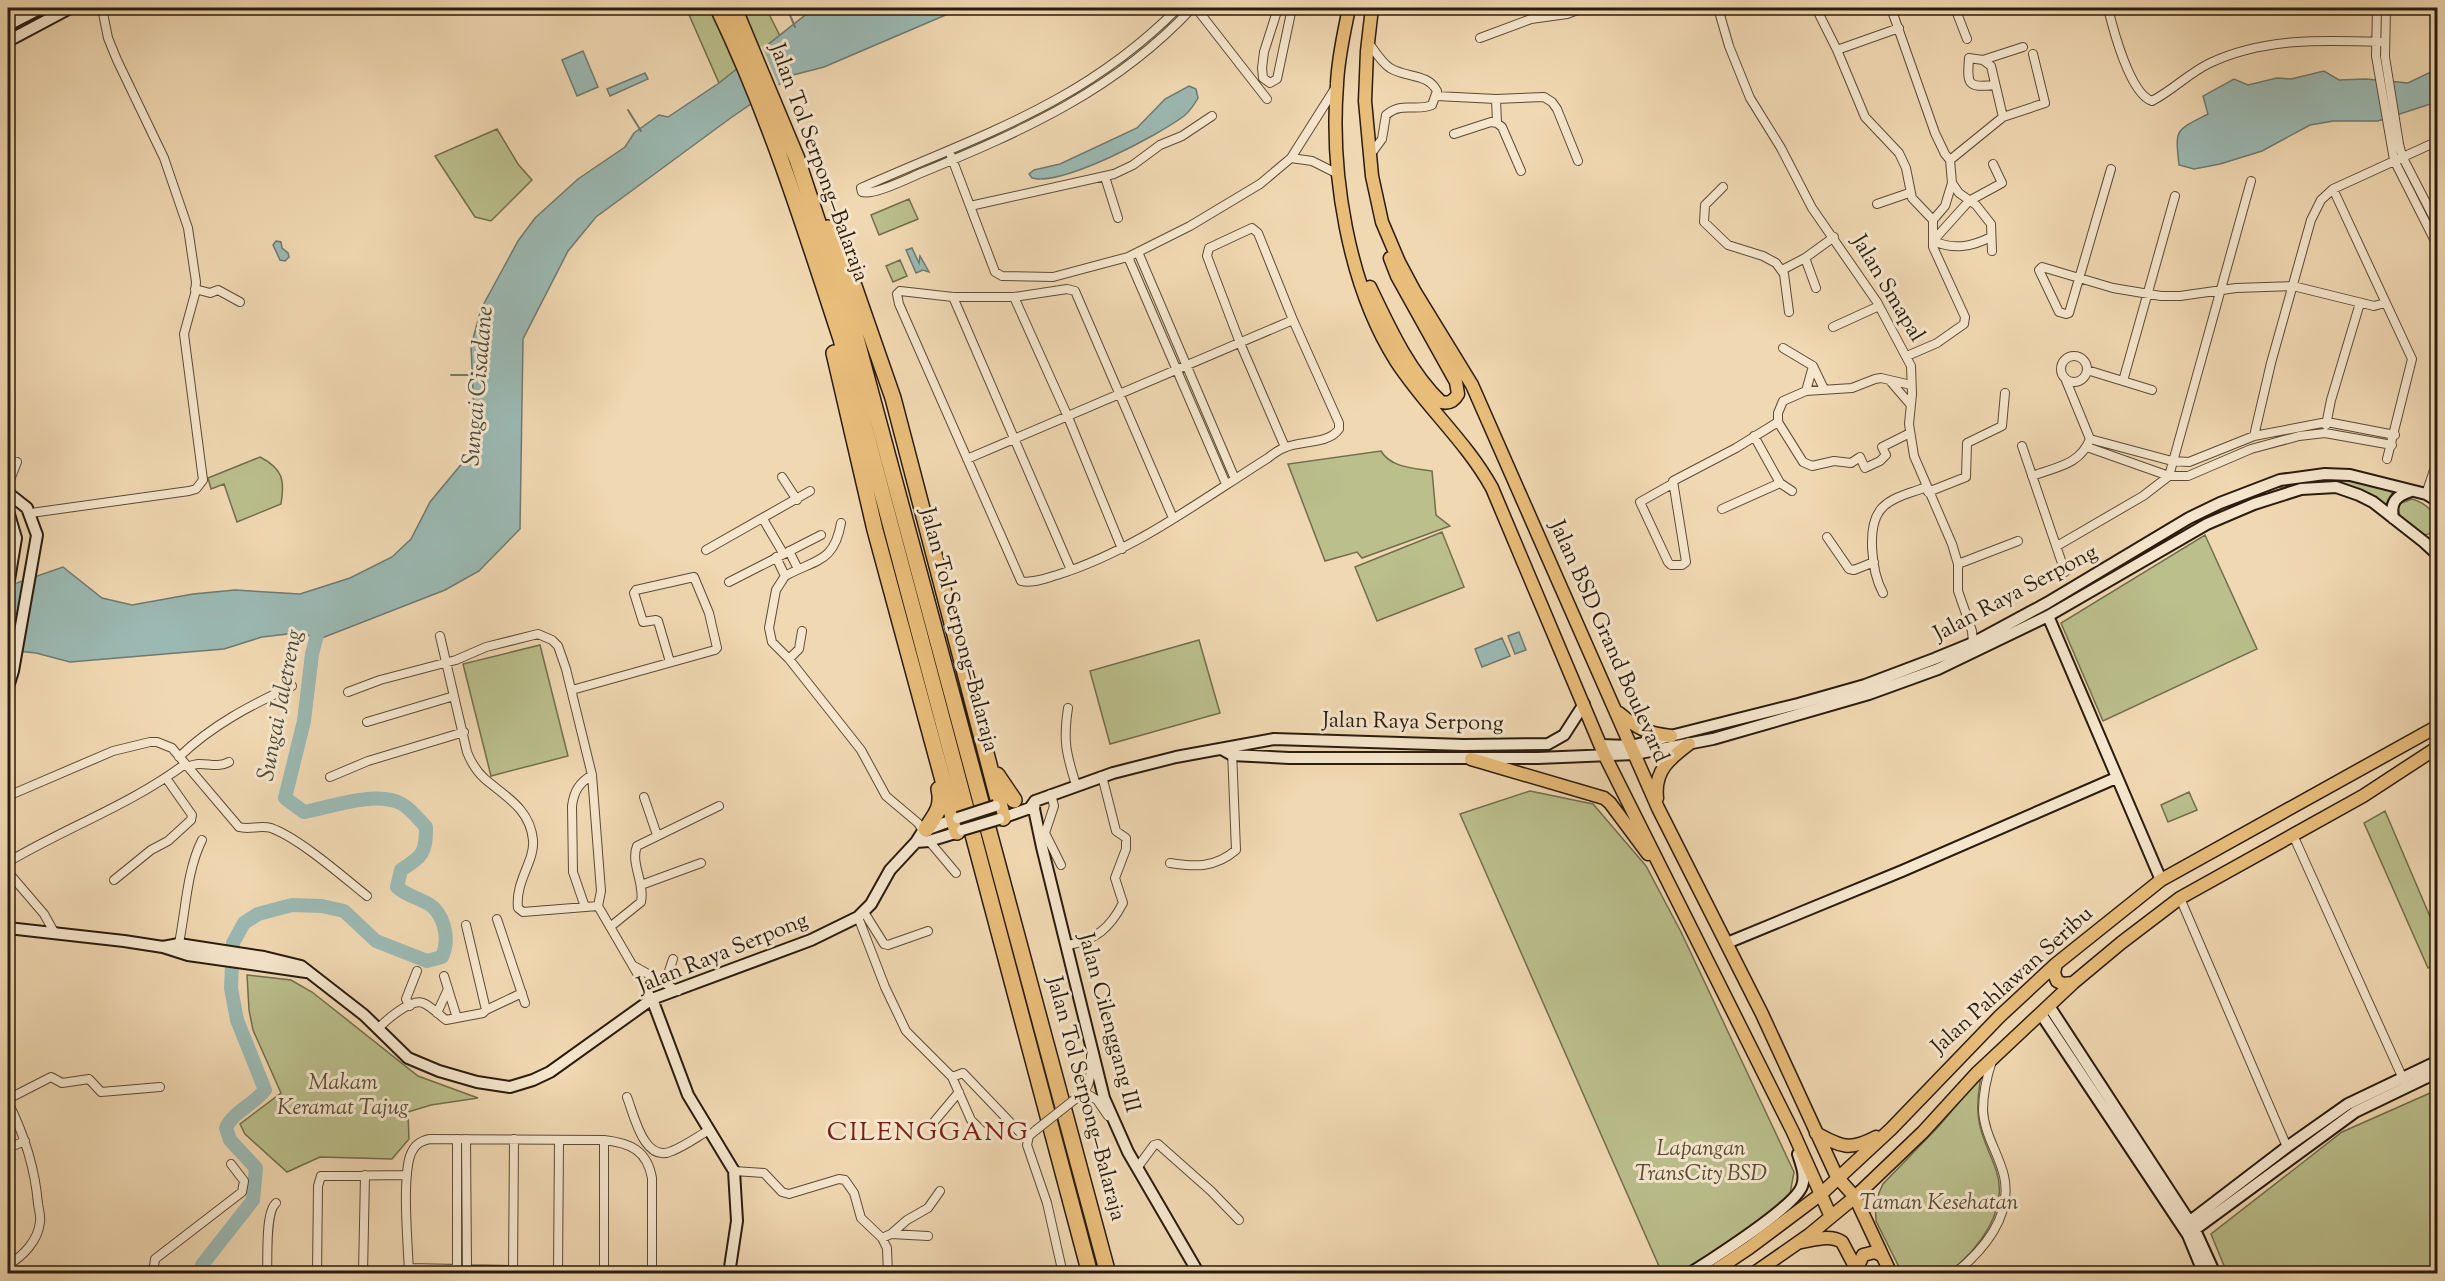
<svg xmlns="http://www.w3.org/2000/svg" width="2445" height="1281" font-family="'Sorts Mill Goudy',serif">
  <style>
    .green { fill: #babf8c; stroke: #726e4d; stroke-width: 1.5 }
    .water { fill: #9bb9b3; stroke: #6e7a71; stroke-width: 1.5 }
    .pier { fill: #f0d8b2 }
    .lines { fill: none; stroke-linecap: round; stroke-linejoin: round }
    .stream { stroke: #6e7a71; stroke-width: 2 }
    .river { stroke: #9bb9b3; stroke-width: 14 }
    .street-casing { stroke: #5c4b37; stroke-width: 10 }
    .secondary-casing { stroke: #2a1c0e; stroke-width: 14 }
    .primary-casing { stroke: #2a1c0e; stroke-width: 15 }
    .highway-casing { stroke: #2a1c0e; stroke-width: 18 }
    .street { stroke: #f5e6cd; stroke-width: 8 }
    .secondary { stroke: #f5e6cd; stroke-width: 10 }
    .primary { stroke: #e8bc79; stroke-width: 12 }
    .highway { stroke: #e8bc79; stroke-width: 15 }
    .street-bridge-casing { stroke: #5c4b37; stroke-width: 10; stroke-linecap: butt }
    .secondary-bridge-casing { stroke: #2a1c0e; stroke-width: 14; stroke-linecap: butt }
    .street-bridge { stroke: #f5e6cd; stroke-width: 8 }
    .secondary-bridge { stroke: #f5e6cd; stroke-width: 10 }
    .labels { text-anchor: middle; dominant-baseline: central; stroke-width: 6; stroke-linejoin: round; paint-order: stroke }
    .street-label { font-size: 22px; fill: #2a1c0e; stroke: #f5e6cd }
    .park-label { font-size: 22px; font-style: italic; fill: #554d34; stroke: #f5e6cd }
    .water-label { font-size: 24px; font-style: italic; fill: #4c4b40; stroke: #f5e6cd }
    .quarter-label { font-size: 26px; letter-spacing: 1.5px; fill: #7a1f14; stroke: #f5e6cd }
  </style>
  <rect width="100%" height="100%" fill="#f0d8b2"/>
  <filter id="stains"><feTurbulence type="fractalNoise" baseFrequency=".00333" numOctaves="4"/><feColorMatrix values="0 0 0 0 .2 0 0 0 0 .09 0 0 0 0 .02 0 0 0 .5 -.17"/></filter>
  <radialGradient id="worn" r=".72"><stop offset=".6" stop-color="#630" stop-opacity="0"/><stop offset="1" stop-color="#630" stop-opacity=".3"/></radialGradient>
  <path class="green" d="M 8,8 L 30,8 L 8,20 Z
    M 686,8 L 766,8 L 780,36 L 719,83 Z
    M 497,129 L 518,164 L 532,180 L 491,221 L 475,217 L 435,156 Z
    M 909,199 L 918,219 L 879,235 L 871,215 Z
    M 900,260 L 907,276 L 893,282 L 886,266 Z
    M 1381,451 C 1391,468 1414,468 1432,471 L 1436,515 L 1450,526 L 1362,558 L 1357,552 L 1325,561 L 1288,464 Z
    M 260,457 C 283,469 285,480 281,504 L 237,522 L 224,484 L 211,489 L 208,478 Z
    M 2322,477 L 2355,480 L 2393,492 L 2384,507 L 2350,489 L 2286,489 L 2280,487 L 2263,490 L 2268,486 Z
    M 2412,499 C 2426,503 2442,516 2435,532 L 2425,535 L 2400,516 L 2398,508 L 2401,503 Z
    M 1442,532 L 1464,587 L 1377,621 L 1355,567 Z
    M 2205,535 L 2257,649 L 2103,721 L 2061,623 Z
    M 1199,640 L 1220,713 L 1110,744 L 1090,671 Z
    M 540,645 L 568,756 L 491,776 L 463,664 Z
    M 1530,791 L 1593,804 L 1646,866 L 1681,932 L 1794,1172 L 1790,1194 L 1730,1243 L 1684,1273 L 1662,1273 L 1460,814 Z
    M 2189,792 L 2197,810 L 2168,822 L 2161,805 Z
    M 2385,811 L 2437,933 L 2437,964 L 2428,968 L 2364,823 Z
    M 247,975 L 291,980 L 312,992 L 418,1076 L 478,1098 L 431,1105 L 408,1112 L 409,1139 L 392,1159 L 320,1157 L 287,1172 L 245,1134 L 240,1124 L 281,1093 L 253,1030 L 249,1010 Z
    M 1981,1076 C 1979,1088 1977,1100 1978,1113 C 1979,1133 1990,1152 1996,1170 C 2010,1210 1978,1250 1948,1273 L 1902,1273 L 1876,1221 L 1875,1202 L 1883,1184 L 1939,1126 Z
    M 2437,1090 L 2437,1273 L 2227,1273 L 2211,1234 L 2342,1132 Z"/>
  <path class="water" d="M 819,8 L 962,8 L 824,67 L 793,75 L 732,117 L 596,217 L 568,251 L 523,339 L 520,529 L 479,571 L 445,590 L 322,638 L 296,633 L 262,637 L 224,649 L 70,662 L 36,653 L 8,650 L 8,586 L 63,567 L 102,598 L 132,605 L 193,594 L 235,590 L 300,594 L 350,578 L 392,557 L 411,539 L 430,502 L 464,461 L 475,435 L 471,346 L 481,309 L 518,241 L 535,218 L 578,179 L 625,147 L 634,133 L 659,115 L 668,117 L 719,83 L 808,13 Z
    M 583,51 L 598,87 L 577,96 L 562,60 Z
    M 2437,62 L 2437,102 L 2378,121 L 2333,121 L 2310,125 L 2262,151 L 2220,164 L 2194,169 L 2179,165 C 2175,128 2175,131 2208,114 L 2203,96 L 2234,79 L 2248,85 L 2277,78 L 2291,79 L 2324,71 L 2339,80 L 2366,79 L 2408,83 L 2431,72 Z
    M 645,73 L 648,79 L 610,96 L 607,89 Z
    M 1189,86 L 1196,89 L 1198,98 C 1194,105 1190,111 1184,116 C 1157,136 1063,186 1032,178 L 1029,174 L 1034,170 L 1060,164 L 1137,128 L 1165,99 Z
    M 276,241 L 281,242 L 282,248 L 288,253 L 289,257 L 285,261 L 280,260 L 273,245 Z
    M 912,248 L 919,263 L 920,256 L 929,272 L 923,270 L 916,273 L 906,250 Z
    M 1519,632 L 1526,650 L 1515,654 L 1508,636 Z
    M 1502,638 L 1510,656 L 1482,667 L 1475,649 Z"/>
  <path class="pier" d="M 762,46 L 780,88 L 751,107 L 735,67 Z
    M 17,579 L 8,628 L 8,583 Z"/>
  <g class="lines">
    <path class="stream" d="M 787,8 L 795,27
      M 628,110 L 641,131
      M 451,375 L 473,375"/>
    <path class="river" d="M 201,1274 L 202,1265 L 253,1200 L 256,1168 L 230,1140 L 226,1128 C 233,1112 253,1105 265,1090 L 237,1020 L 231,988 L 233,943 L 244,923 L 258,914 L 292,905 L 322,906 L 344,911 L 376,941 L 427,961 L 442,957 C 449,942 446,921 434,908 C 425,899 407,897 397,887 L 401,870 C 423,856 426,853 426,827 C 419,820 411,809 402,804 C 376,790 331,807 304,812 L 285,798 L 304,721 L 312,654 L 321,620"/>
    <g class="street-casing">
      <path id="street" d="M 1178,8 C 1083,104 980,135 861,188 L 862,192 C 873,196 909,178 921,173 C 1023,131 1116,90 1192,8
        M 1196,8 L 1267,99
        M 1278,8 L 1264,52 L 1262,68 L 1263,78 L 1270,83 L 1277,79 L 1292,8
        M 1718,8 L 1729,46 L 1750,98 L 1781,148 L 1812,208 L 1877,302 L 1911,366 L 1912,394 L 1909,424 L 1914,456 L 1952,544 L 1958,564 L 1958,591 L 1972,631 L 1973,643
        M 1816,8 L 1837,50 L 1865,117 L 1899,153 L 1906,168 L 1912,198 L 1933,220 L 1933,247 L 1965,317 L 1964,324 L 1937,343 L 1907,356
        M 1891,8 L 1935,133 L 1945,154 L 1950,160 L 1952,183 L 1959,193 L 1976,205 L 1991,224 L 1992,251
        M 1955,8 L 1967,39
        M 2108,8 C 2113,29 2130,94 2152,101 C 2173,90 2189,73 2210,63 C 2265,37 2326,40 2385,42
        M 2377,8 L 2376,56 L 2394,160 L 2438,247
        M 2386,8 L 2385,57 L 2399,144 L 2402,156 L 2438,226
        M 1480,38 L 1531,19 L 1567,14 L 1583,8
        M 1368,42 C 1375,51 1381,62 1390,68 C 1406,78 1428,73 1437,91 L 1432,105 C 1415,112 1402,101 1386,115 L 1382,139 L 1371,154
        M 1837,50 L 1899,28
        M 1983,60 L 2023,47
        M 1994,85 C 1967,88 1967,84 1969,58 L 1983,60 L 1991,66 L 2003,117 L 2045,103 L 2033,54
        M 1436,96 L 1496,99 L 1544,97 L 1552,102 L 1557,109 L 1578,161
        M 1496,99 L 1497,123
        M 1454,134 L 1491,122 L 1497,123 L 1502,127 L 1521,171
        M 951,156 L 995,272 L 1002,276 L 1053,277 L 1128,257 L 1190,226 L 1260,184 L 1291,158 L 1334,90
        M 1291,158 L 1312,161 L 1338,174
        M 1950,160 L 2003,117
        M 2111,169 L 2069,313 L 2066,314 L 2059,312 L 2039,270 L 2042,267 L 2113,288 L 2161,296 L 2180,296 L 2236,288 L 2293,286 L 2374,306 L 2385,303
        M 1105,177 L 1118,218
        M 1723,187 L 1705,205 L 1704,222 L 1728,245 L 1763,256 L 1776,263 L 1784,274 L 1789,312
        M 2333,189 L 2412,359 L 2387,459
        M 1877,204 L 1909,193
        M 970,206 L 1114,174 L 1133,165 L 1160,145 L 1182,136 L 1212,116
        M 1933,220 L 1945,206 L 1952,183
        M 1991,237 C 1971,247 1954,250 1933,241 L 1969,201 L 2002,183 L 1993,164
        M 1138,252 L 1235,479
        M 1128,257 L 1226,484
        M 1805,258 L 1816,288
        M 1782,270 L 1805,258 L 1834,237
        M 195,289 L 210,293 L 218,290 L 240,302
        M 953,297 L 1071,570
        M 1014,297 L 1068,417 L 1122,549
        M 1833,327 L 1879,306
        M 1783,348 L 1813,366 L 1806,391
        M2061 369a13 13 0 1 1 26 0a13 13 0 1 1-26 0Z
        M 1813,366 L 1824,389
        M 2087,370 L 2152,390
        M 2123,381 L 2175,196
        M 1891,382 L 1910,404
        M 2326,425 L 2331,400 L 2360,303
        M 1910,433 L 1882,447 L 1886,455 L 1880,461 L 1865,468 L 1860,457 L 1851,463 L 1834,461 L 1812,466 L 1803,462 L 1778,422 L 1778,413 L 1783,401 L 1806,391 L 1852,388 L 1875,379 L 1881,378 L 1911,385
        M 2254,436 L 2271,363 L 2311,220 L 2321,200 L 2333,189 L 2438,141
        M 2090,439 L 2172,461 L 2189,462 L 2254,436 L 2327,422 L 2395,435
        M 2022,446 L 2065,572
        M 2087,447 L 2169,476 L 2188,476 L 2251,449 L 2299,436 L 2325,433 L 2392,445
        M 967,459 L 1293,320
        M 2032,476 C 2056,467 2080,465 2090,439 L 2065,378
        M 782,477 L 797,500
        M 1780,483 L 1792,491
        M 1672,484 L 1640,502 L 1668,562 L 1671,565 L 1682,565 L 1686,562 L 1673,481 L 1736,448 L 1778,422
        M 8,485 L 17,462
        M 1928,492 L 1966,477 L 1967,443 L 2002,426 L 2005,393
        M 2426,494 L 2438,458
        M 1722,509 L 1780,483 L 1754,436
        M 31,513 L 189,491 L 196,489 L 203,480 L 184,334 L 195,294 L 196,282 L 188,228 L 164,158 L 117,60 L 108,38 L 102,8
        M 1173,518 L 1075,291 L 1067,289 L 1014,297 L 953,297 L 900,291 L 897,294 L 899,304 L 1021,581 C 1032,584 1046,578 1057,575 C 1134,551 1201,500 1268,458 C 1273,454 1278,450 1284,448 C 1300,440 1328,445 1339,429 L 1339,423 L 1293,320 L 1258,233 L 1252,228 L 1209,248 L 1207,256 L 1240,343 L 1285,447
        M 763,519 L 783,553
        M 841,523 C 834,563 816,559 785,576 L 776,590 L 769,628 L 772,642 L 789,659 L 861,750 L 886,796 L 918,823 L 923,831
        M 1827,537 L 1849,569 L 1854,570 L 1874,562
        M 2057,546 L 2143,496 L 2169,476 L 2251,181
        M 706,550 L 810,491
        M 789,551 L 798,569
        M 776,557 L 785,576
        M 1958,564 L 2018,541
        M 729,582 L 821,535
        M 1883,593 C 1872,573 1865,524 1883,507 C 1894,496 1912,493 1926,487
        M 440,636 L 467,752 C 471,762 477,772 485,779 C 506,797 530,809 533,840 C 535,861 515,881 518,908 L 523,912 L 598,906
        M 789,659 L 799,649 L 802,631
        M 572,690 L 715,650 L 717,648 L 709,613 L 694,577 L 636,590 L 634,593 L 643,622 L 656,620 L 658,621 L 670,662
        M 348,692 L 380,680 L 456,660 L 486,647 L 538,634 L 552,640 L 558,646 L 566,669 L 592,775 L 601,891 L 598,906 L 652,999
        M 1068,708 C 1063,741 1066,753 1076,785
        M 367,722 L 454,696
        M 179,757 C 212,725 251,705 292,686
        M 188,767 C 202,759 214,770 229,762
        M 330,777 L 368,761 L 464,732
        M 1051,794 L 1054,806 L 1045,833 L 1061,865
        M 8,796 L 113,751 L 150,742 L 157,742 L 172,748 L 239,827 C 249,830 260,825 271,828 C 299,838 342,876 367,896
        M 644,797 L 657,835
        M 2293,835 L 2404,1081
        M 929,841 L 956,873
        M 8,862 C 65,828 132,804 185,764
        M 1170,863 C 1195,867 1215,868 1236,850 L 1232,751
        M 8,872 L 44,914 L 54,932
        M 114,880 L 151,850 L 168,841 L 191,820 L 192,815 L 166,778
        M 641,885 L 701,863
        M 2180,898 L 2287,1147
        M 585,907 L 573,872 L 572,806 C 574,791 579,783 592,775
        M 864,912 L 884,944 L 888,945 L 928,931
        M 858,917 L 885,987 L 906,1031 L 952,1077 L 971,1120 L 985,1134
        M 497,919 L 525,1003
        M 610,927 L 641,902 C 645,883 630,863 637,846 L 719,806
        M 1068,945 C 1096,940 1110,928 1123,903 L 1115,878 L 1126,849 L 1126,838 L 1116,831 L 1102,776
        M 178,948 C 186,912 186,872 202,840
        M 634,966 L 678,991
        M 444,976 L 457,1018
        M 665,983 L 673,959
        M 410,1006 L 406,999 L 417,971
        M 486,1010 L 522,993
        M 437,1013 L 448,989
        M 378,1029 C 385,1021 411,998 423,1003 C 431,1006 439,1015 446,1020 L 483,1013 L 486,1010 L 466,925
        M 952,1077 L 963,1073 L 1027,1140
        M 1084,1092 L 1097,1100 L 1108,1116
        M 1079,1096 C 1093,1086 1090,1071 1091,1056
        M 627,1097 C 634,1115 644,1164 672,1151 C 685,1146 697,1137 709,1130
        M 8,1099 L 51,1077 L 62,1083 L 89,1079 L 101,1092 L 160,1087
        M 8,1102 C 24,1134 35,1168 38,1204 C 39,1210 41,1217 40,1222 C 38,1241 23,1256 8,1265
        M 933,1123 L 959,1092
        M 1036,1130 L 1029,1136 L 1027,1145 L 1047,1203 L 1063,1274
        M 457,1139 L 457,1269
        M 466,1139 L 467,1269
        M 604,1140 L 604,1274
        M 8,1148 L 25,1141
        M 1137,1168 L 1154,1145 L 1158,1144 L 1211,1191 L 1239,1220
        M 734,1171 L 764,1173 L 782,1192 L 789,1194 L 839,1179 L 845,1180 L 854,1193 L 861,1218 L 882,1238 L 887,1248 L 888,1274
        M 891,1234 L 928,1236
        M 882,1238 L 891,1234 L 907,1220 L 928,1208 L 940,1191
        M 408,1268 L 513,1270
        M 153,1274 L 155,1259 L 242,1192 L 244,1181 L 231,1164
        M 267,1274 C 268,1258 265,1212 276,1203
        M 317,1274 L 318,1186 L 321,1176 L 407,1175
        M 363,1274 L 365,1175
        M 409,1274 C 408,1243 402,1183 410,1156 C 414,1145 420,1141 430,1139 L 604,1140 C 630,1143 647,1150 652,1178 L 652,1274
        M 513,1274 L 514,1139
        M 558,1274 L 559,1140
        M 1954,1274 C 1983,1251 2013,1216 2004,1176 C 1999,1154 1984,1134 1983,1110 C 1983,1094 1987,1076 1992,1061"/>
    </g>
    <g class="secondary-casing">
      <path id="secondary" d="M 8,25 L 41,8
        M 8,41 L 70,8
        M 8,493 L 27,508 L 37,535 L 13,671 L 8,687
        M 8,511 L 16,538 L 8,586
        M 2393,518 C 2390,502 2396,496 2411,491
        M 2048,616 L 2161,880
        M 1600,745 L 1631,746 L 1798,704 L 1865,685 L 1934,659 L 1973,643 L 2047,603 L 2189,518 L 2220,503 L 2280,480 L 2325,474 L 2350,475 L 2426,494 L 2438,501
        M 1223,750 L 1232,755 L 1289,758 L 1538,758 L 1635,754 L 1713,739 L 1869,694 L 1938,669 L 2048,616 L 2207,524 L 2254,504 L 2301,489 L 2336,487 L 2359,495 L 2373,502 L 2424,542 L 2438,555
        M 1035,801 L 1034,809 L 1042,847 L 1104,1098 L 1128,1152 L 1199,1274
        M 999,819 L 1030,808 L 1035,801 L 1113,773 L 1176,757 L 1274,739 L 1464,745 L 1548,744 L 1564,735 L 1584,704
        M 916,842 L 929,841 L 962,831
        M 8,928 L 124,941 L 163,947 L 188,955 L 306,972
        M 1727,943 L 1902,871 L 2116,778
        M 163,947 L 179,944 L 264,957 L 301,966 L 364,1015 L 408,1058 L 439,1071 L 477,1082 L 510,1087 L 533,1080 L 550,1072 L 652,999 L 811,940 L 858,917 L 871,904 L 890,870 L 916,842 L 923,831 L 958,818
        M 652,999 L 688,1095 L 734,1171 L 737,1221 L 729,1274
        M 2049,1006 L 2195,1230 L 2215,1274
        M 2041,1014 L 2188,1235 L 2204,1274
        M 2185,1225 L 2287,1147 L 2348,1104 L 2438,1061
        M 2190,1233 L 2355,1112 L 2438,1072
        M 1689,1274 C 1712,1259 1795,1207 1802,1186 C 1806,1175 1801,1164 1798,1154"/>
    </g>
    <g class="primary-casing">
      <path id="primary" d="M 1349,8 C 1344,33 1338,58 1337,84 C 1330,173 1348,285 1396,361 C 1425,406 1466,441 1492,488 L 1604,754 L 1793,1132 L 1831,1217
        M 1372,8 L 1367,51 L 1365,101 L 1372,176 L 1382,222 L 1399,262 L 1415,292 L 1472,385 L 1658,808 L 1762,1014 L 1837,1177 L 1855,1197 L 1891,1274
        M 1370,287 C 1389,327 1409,371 1441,402 C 1449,404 1454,401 1458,394 L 1456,382 L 1397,276 L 1390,258
        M 1619,713 C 1638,729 1646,733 1671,736
        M 1471,759 L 1604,798 L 1610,803 L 1648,854
        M 1657,798 C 1654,771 1669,759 1689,744
        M 2056,964 L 2054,973 L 2057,981 L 2063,984 L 2073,983
        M 1816,1133 C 1841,1147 1850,1151 1876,1137
        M 1801,1242 C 1814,1240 1830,1234 1842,1242 L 1859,1274
        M 1857,1269 L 1863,1255 L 1875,1252 L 1881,1255
        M 1710,1274 L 1749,1248 L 1821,1194 L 1891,1129 L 1999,1017 L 2056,964 L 2161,880 L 2438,726
        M 1753,1274 L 1809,1235 L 1855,1197 L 1923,1132 L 1976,1074 L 2073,983 L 2121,943 L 2180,898 L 2363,796 L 2438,747"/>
    </g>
    <g class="highway-casing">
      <path id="highway" d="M 718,8 C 769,114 804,226 841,339 L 1090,1274
        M 734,8 L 797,159 L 855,334 L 1108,1274
        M 828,228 L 846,263 L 893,398 L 1003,818
        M 834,353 L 875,530 L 957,832
        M 997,775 L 1014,800
        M 926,829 C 936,814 943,807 939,789"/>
    </g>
    <use href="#street" class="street"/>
    <use href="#secondary" class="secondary"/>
    <use href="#primary" class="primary"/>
    <use href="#highway" class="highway"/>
    <g class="street-bridge-casing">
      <path id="street-bridge" d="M 1036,1130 L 1079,1096"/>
    </g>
    <g class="secondary-bridge-casing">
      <path id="secondary-bridge" d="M 958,818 L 995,806
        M 962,830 L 999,819"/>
    </g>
    <use href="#street-bridge" class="street-bridge"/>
    <use href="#secondary-bridge" class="secondary-bridge"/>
  </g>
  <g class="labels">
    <g class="street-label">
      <text transform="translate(818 163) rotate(70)">Jalan Tol Serpong–Balaraja</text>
      <text transform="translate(1887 289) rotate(59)">Jalan Smapal</text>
      <text transform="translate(2016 594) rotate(-28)">Jalan Raya Serpong</text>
      <text transform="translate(958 630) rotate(75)">Jalan Tol Serpong–Balaraja</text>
      <text transform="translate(1608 642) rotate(66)">Jalan BSD Grand Boulevard</text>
      <text transform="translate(1413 723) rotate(1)">Jalan Raya Serpong</text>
      <text transform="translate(723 954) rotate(-22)">Jalan Raya Serpong</text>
      <text transform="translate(2013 981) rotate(-42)">Jalan Pahlawan Seribu</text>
      <text transform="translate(1108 1023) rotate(75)">Jalan Cilenggang III</text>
      <text transform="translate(1085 1099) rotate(75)">Jalan Tol Serpong–Balaraja</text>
    </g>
    <g class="park-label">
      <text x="343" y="1084">Makam<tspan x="343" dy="25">Keramat Tajug</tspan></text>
      <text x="1701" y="1150">Lapangan<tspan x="1701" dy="25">TransCity BSD</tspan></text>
      <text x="1939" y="1204">Taman Kesehatan</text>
    </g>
    <g class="water-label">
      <text transform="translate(479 386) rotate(-85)">Sungai Cisadane</text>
      <text transform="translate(281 705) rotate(-79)">Sungai Jaletreng</text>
    </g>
    <g class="quarter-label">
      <text x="928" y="1133">CILENGGANG</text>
    </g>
  </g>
  <rect width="2445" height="1281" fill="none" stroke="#f0d8b2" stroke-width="30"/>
  <rect x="9" y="9" width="2427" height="1263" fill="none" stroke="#2a1c0e" stroke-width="3"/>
  <rect x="15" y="15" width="2415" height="1251" fill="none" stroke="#2a1c0e" stroke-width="1.5"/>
  <rect width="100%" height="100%" filter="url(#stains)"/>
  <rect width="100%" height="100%" fill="url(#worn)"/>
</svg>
